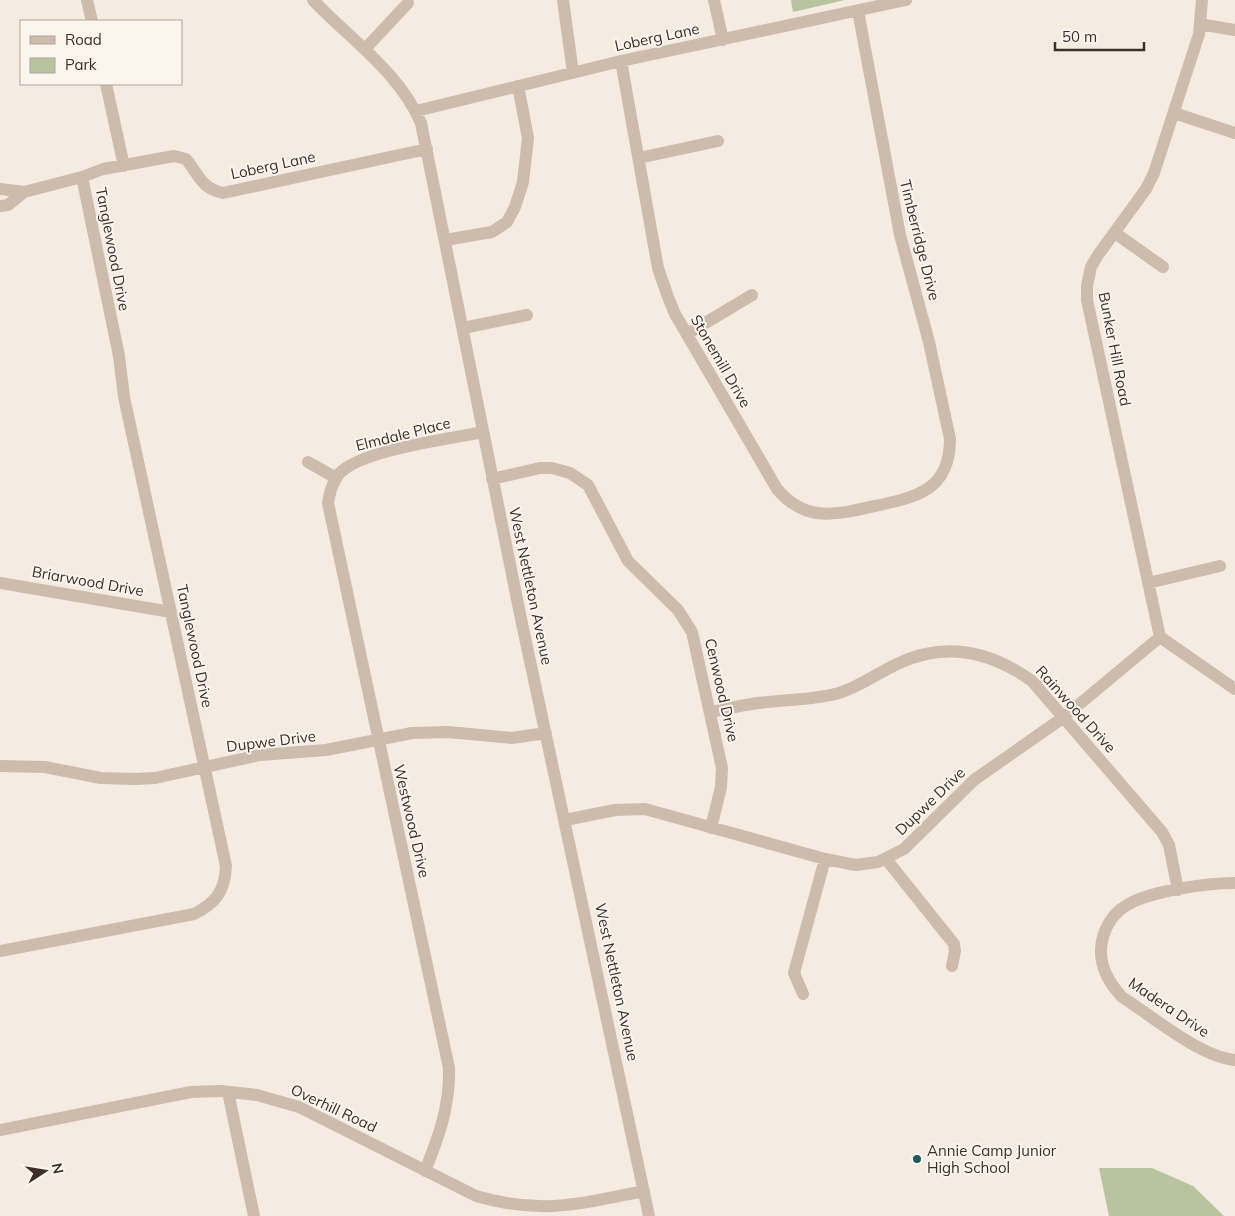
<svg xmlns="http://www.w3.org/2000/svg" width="1235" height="1216" font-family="Mulish,sans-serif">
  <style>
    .green { fill: #b8c4a0 }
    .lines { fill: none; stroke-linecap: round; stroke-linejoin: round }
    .minor { stroke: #cdbbac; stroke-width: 12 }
    .poi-dot { fill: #1f5a5e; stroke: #fbf5ee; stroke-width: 2 }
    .labels { text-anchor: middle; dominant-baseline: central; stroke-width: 4; stroke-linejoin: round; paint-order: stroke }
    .street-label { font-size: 15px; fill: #3b302b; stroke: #fbf5ee }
    .poi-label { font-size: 15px; fill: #3b302b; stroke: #fbf5ee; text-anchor: start }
  </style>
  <rect width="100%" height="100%" fill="#f4ebe1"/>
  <path class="green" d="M 791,0 L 845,0 L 793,12 Z
    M 1099,1168 L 1152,1168 L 1193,1186 L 1224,1216 L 1109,1216 Z"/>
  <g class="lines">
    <path class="minor" d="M 87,0 L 92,21
      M 313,0 C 350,39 399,72 421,123 L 521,619 L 649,1216
      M 563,0 L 573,73
      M 714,0 L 723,40
      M 1200,24 L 1235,30
      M 365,49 L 408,3
      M 621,61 L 658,268 L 668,297 L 675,314 L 777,489 C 807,524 836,514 875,506 C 917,497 950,490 950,439 L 929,342 L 900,235 L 858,11
      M 106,84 L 124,166
      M 416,111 L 621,61 L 906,0
      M 1174,113 L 1235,133
      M 639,158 L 718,141
      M 0,189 L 24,192 L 82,177 L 103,169 L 174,156 L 186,159 C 199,175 201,188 223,193 L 427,149
      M 0,206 L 8,205 L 24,192
      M 1115,233 L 1163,267
      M 445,240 L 492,232 L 507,222 L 515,207 L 523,182 L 528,138 L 518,86
      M 463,328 L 527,315
      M 687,334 L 752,295
      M 308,462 L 336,478
      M 492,479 L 540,468 L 552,468 L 570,473 L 588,485 L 628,561 L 678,610 L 692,632 L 722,768 L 721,787 L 711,828
      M 0,583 L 171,612
      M 1148,583 L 1220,566
      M 1160,637 L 1087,300 L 1087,286 L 1091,267 L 1098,255 L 1146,189 L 1154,173 L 1199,34 L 1202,0
      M 1160,637 L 1235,689
      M 711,712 C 725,709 738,706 752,704 C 781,699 811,701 839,693 C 859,687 878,673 897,664 C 945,641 990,651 1032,681 L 1162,832 L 1169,845 L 1178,890
      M 0,766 L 45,767 L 101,778 L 135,779 L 155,778 L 260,755 L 326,750 L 412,733 L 448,732 L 512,738 L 546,733
      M 565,820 L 615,810 L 645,809 L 825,859 L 856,865 L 878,862 L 904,849 L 974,780 L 1064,717 L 1160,637
      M 886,859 L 954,944 L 955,951 L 952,966
      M 1235,883 C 1208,883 1146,891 1124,907 C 1110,916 1102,933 1101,949 C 1100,968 1109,983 1122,997 C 1152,1016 1200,1057 1235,1060
      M 0,951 L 194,914 C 216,903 225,891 226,866 L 124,397 L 119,356 L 82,177
      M 803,994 L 794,973 L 825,859
      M 228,1092 L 254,1216
      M 0,1130 L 191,1092 L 221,1091 L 257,1095 L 299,1107 L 476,1196 C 541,1215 579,1204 644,1191
      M 425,1171 C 439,1136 450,1106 449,1068 L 328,503 C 330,492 332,483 339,474 C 360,450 449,439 483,432"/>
  </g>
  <circle class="poi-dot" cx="917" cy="1159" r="5"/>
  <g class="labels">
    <g class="street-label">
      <text transform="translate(657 37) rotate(-12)">Loberg Lane</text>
      <text transform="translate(273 165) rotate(-12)">Loberg Lane</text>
      <text transform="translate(920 240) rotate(76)">Timberridge Drive</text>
      <text transform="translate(113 249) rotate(79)">Tanglewood Drive</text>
      <text transform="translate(1115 349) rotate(79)">Bunker Hill Road</text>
      <text transform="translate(721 361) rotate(60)">Stonemill Drive</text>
      <text transform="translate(403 434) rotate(-14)">Elmdale Place</text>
      <text transform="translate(88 581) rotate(10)">Briarwood Drive</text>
      <text transform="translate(531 586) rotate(78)">West Nettleton Avenue</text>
      <text transform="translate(195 646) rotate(78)">Tanglewood Drive</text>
      <text transform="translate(722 690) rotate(77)">Cenwood Drive</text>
      <text transform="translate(1076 709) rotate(48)">Rainwood Drive</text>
      <text transform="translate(271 741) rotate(-7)">Dupwe Drive</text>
      <text transform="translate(930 801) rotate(-44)">Dupwe Drive</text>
      <text transform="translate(412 821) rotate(77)">Westwood Drive</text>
      <text transform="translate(617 982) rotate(78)">West Nettleton Avenue</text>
      <text transform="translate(1169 1007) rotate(34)">Madera Drive</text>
      <text transform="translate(334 1108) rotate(25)">Overhill Road</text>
    </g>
    <g class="poi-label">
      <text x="927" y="1150">Annie Camp Junior<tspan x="927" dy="17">High School</tspan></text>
    </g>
  </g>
  <rect x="20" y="20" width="162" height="65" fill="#fbf5ee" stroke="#aea6a0"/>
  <rect x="30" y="36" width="25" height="8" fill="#cdbbac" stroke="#aea6a0"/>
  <text x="65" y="45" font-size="15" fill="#3b302b">Road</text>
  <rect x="30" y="58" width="25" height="15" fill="#b8c4a0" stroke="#aea6a0"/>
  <text x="65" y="70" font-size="15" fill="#3b302b">Park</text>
  <g transform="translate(45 1171) rotate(78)" stroke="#fbf5ee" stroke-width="4" paint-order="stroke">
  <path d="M0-4L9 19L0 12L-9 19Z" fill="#3b302b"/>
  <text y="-8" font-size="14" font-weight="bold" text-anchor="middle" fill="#3b302b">N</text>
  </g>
  <path d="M1055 42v8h89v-8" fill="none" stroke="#3b302b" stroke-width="2.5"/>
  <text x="1062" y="42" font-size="15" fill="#3b302b" stroke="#fbf5ee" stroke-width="4" paint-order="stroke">50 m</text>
</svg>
